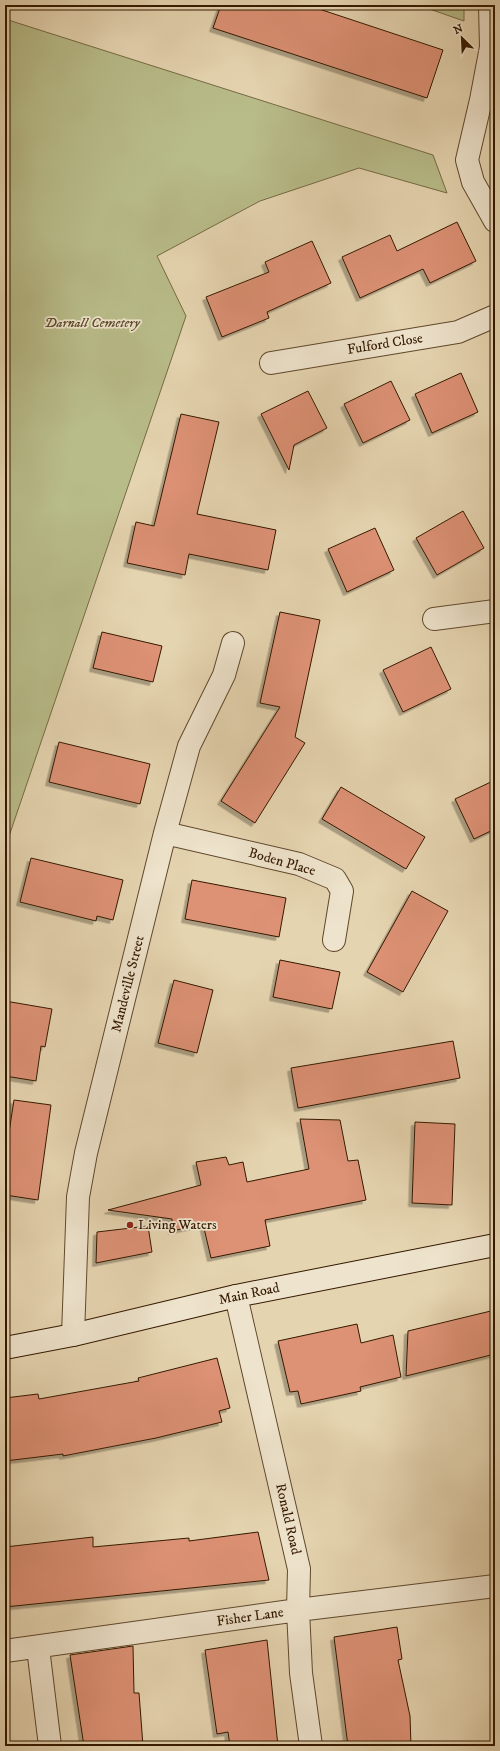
<svg xmlns="http://www.w3.org/2000/svg" width="500" height="1751" font-family="'IM FELL DW Pica',serif">
  <style>
    .green { fill: #b8bc89; stroke: #766a44 }
    .building { fill: #dd9174; stroke: #341900; filter: url(#shadow) }
    .lines { fill: none; stroke-linecap: round; stroke-linejoin: round }
    .minor-casing { stroke: #60482c; stroke-width: 24 }
    .secondary-casing { stroke: #341900; stroke-width: 24 }
    .minor { stroke: #eee3cc; stroke-width: 22 }
    .secondary { stroke: #eee3cc; stroke-width: 22 }
    .poi-dot { fill: #8f2418; stroke: #eee3cc; stroke-width: 1.5 }
    .labels { text-anchor: middle; dominant-baseline: central; stroke-width: 3.5; stroke-linejoin: round; paint-order: stroke }
    .park-label { font-size: 14px; font-style: italic; fill: #5c4a29; stroke: #eee3cc }
    .street-label { font-size: 14px; fill: #341900; stroke: #eee3cc }
    .poi-label { font-size: 14px; fill: #341900; stroke: #eee3cc; text-anchor: start }
  </style>
  <defs>
    <filter id="shadow"><feDropShadow dx="-3.5" dy="3.5" stdDeviation="0" flood-color="#0004"/></filter>
  </defs>
  <rect width="100%" height="100%" fill="#e5d4b0"/>
  <filter id="stains"><feTurbulence type="fractalNoise" baseFrequency=".005" numOctaves="4"/><feColorMatrix values="0 0 0 0 .2 0 0 0 0 .09 0 0 0 0 .02 0 0 0 .5 -.17"/></filter>
  <radialGradient id="worn" r=".72"><stop offset=".6" stop-color="#630" stop-opacity="0"/><stop offset="1" stop-color="#630" stop-opacity=".3"/></radialGradient>
  <path class="green" d="M 418,5 L 464,5 L 464,21 Z
    M 5,19 L 433,155 L 447,193 L 359,168 L 260,201 L 157,256 L 186,316 L 5,848 Z"/>
  <path class="building" d="M 221,5 L 307,5 L 443,50 L 427,98 L 213,28 Z
    M 457,222 L 476,261 L 430,283 L 423,269 L 360,298 L 342,257 L 390,235 L 397,251 Z
    M 312,241 L 331,283 L 267,312 L 269,318 L 222,337 L 206,297 L 269,272 L 265,262 Z
    M 461,373 L 478,412 L 432,433 L 415,394 Z
    M 391,381 L 410,420 L 363,443 L 344,404 Z
    M 308,391 L 327,428 L 294,445 L 289,470 L 261,414 Z
    M 181,414 L 219,422 L 197,514 L 276,530 L 268,570 L 189,554 L 185,575 L 127,563 L 136,522 L 154,526 Z
    M 463,511 L 484,548 L 437,575 L 416,538 Z
    M 375,528 L 394,570 L 347,592 L 328,549 Z
    M 280,612 L 320,620 L 295,737 L 305,743 L 255,823 L 221,801 L 280,707 L 260,703 Z
    M 102,632 L 162,646 L 153,682 L 93,668 Z
    M 431,647 L 451,689 L 403,712 L 383,670 Z
    M 59,742 L 150,764 L 140,804 L 49,782 Z
    M 495,780 L 495,829 L 474,839 L 455,799 Z
    M 341,787 L 425,837 L 406,869 L 322,819 Z
    M 31,858 L 123,880 L 113,920 L 97,916 L 96,921 L 20,902 Z
    M 192,880 L 286,898 L 279,937 L 185,919 Z
    M 412,891 L 448,911 L 403,992 L 367,972 Z
    M 280,960 L 340,972 L 332,1009 L 273,997 Z
    M 174,980 L 213,990 L 197,1053 L 158,1043 Z
    M 5,1001 L 52,1009 L 45,1047 L 41,1046 L 36,1081 L 5,1076 Z
    M 453,1041 L 460,1078 L 298,1108 L 291,1068 Z
    M 14,1100 L 51,1105 L 38,1200 L 5,1195 L 5,1158 Z
    M 300,1119 L 340,1120 L 348,1161 L 358,1160 L 366,1200 L 265,1220 L 270,1246 L 211,1258 L 203,1224 L 172,1231 L 172,1219 L 108,1210 L 201,1185 L 196,1162 L 226,1157 L 229,1165 L 243,1162 L 247,1182 L 309,1169 Z
    M 415,1122 L 455,1124 L 452,1205 L 412,1203 Z
    M 148,1226 L 152,1252 L 96,1263 L 97,1232 Z
    M 495,1310 L 495,1354 L 406,1376 L 408,1331 Z
    M 357,1324 L 361,1343 L 393,1335 L 401,1377 L 360,1387 L 361,1391 L 301,1404 L 298,1391 L 290,1392 L 278,1341 Z
    M 217,1358 L 230,1408 L 219,1411 L 222,1422 L 156,1438 L 63,1456 L 63,1454 L 5,1461 L 5,1398 L 38,1394 L 39,1399 L 139,1381 L 138,1378 Z
    M 258,1532 L 269,1580 L 5,1607 L 5,1547 L 93,1537 L 93,1547 L 189,1538 L 189,1541 Z
    M 397,1627 L 402,1659 L 398,1660 L 410,1716 L 411,1746 L 348,1746 L 334,1637 Z
    M 267,1640 L 278,1746 L 230,1746 L 228,1732 L 217,1734 L 205,1650 Z
    M 133,1646 L 134,1693 L 139,1693 L 143,1746 L 84,1746 L 70,1655 Z"/>
  <g class="lines">
    <g class="minor-casing">
      <path id="minor" d="M 490,5 L 491,47 L 481,100 L 467,160 L 473,182 L 495,221
        M 271,363 L 458,332 L 495,316
        M 434,619 L 495,611
        M 165,833 L 299,864 L 335,879 L 342,891 L 334,940
        M 236,1296 L 299,1569 L 298,1610 L 301,1673 L 311,1746
        M 73,1335 L 78,1197 L 86,1153 L 165,833 L 189,746 L 224,675 L 233,643
        M 38,1648 L 50,1746
        M 5,1651 L 298,1610 L 495,1586"/>
    </g>
    <g class="secondary-casing">
      <path id="secondary" d="M 5,1348 L 73,1335 L 236,1296 L 495,1245"/>
    </g>
    <use href="#minor" class="minor"/>
    <use href="#secondary" class="secondary"/>
  </g>
  <circle class="poi-dot" cx="130" cy="1225" r="4"/>
  <g class="labels">
    <g class="park-label">
      <text x="92" y="323">Darnall Cemetery</text>
    </g>
    <g class="street-label">
      <text transform="translate(385 344) rotate(-9)">Fulford Close</text>
      <text transform="translate(282 862) rotate(16)">Boden Place</text>
      <text transform="translate(128 984) rotate(-76)">Mandeville Street</text>
      <text transform="translate(249 1294) rotate(-12)">Main Road</text>
      <text transform="translate(288 1519) rotate(77)">Ronald Road</text>
      <text transform="translate(250 1617) rotate(-8)">Fisher Lane</text>
    </g>
    <g class="poi-label">
      <text x="138" y="1225">Living Waters</text>
    </g>
  </g>
  <rect width="500" height="1751" fill="none" stroke="#e5d4b0" stroke-width="20"/>
  <rect x="6" y="6" width="488" height="1739" fill="none" stroke="#341900" stroke-width="2"/>
  <rect x="10" y="10" width="480" height="1731" fill="none" stroke="#341900"/>
  <g transform="translate(462 38) rotate(336)" stroke="#eee3cc" stroke-width="3" paint-order="stroke">
  <path d="M0-3L7 15L0 10L-7 15Z" fill="#341900"/>
  <text y="-6" font-size="11" font-weight="bold" text-anchor="middle" fill="#341900">N</text>
  </g>
  <rect width="100%" height="100%" filter="url(#stains)"/>
  <rect width="100%" height="100%" fill="url(#worn)"/>
</svg>
